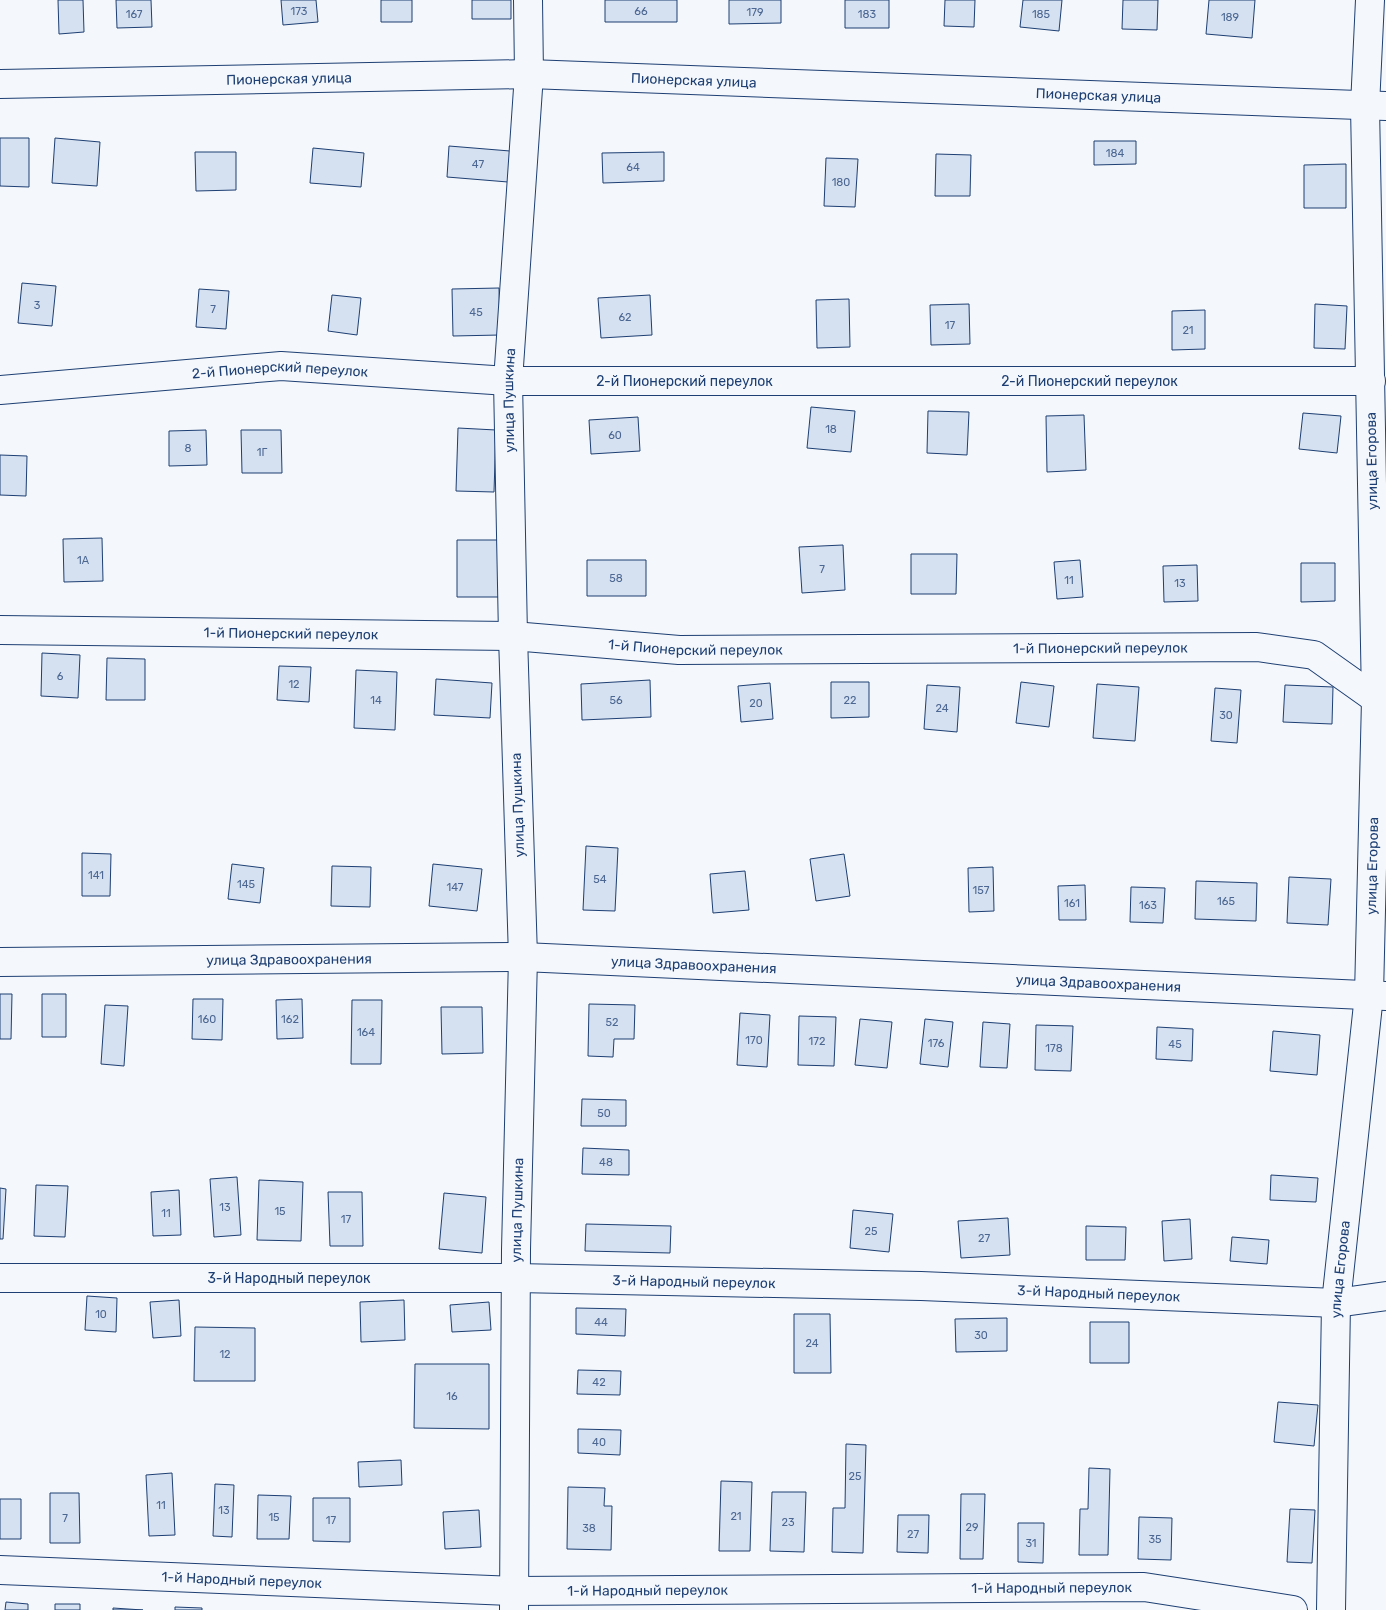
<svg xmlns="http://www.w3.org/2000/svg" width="1386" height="1610" font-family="Rubik,sans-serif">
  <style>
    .building { fill: #d5e0f0; stroke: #1d3f73 }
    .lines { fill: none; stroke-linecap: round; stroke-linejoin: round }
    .minor-casing { stroke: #1d3f73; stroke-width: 30 }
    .minor { stroke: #f4f7fb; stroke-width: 28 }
    .labels { text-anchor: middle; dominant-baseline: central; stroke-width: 4; stroke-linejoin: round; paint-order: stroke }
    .number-label { font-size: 11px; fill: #4b6792 }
    .street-label { font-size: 14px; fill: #1d3f73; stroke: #f4f7fb }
  </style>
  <rect width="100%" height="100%" fill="#f4f7fb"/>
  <path class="building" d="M 58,0 L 83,0 L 84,32 L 59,34 Z
    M 116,0 L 151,0 L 152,27 L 117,28 Z
    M 281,0 L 316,0 L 318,22 L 283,25 Z
    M 381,0 L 412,0 L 412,22 L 381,22 Z
    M 472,0 L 511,0 L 511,19 L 472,19 Z
    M 605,0 L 677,0 L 677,22 L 605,22 Z
    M 729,0 L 781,0 L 781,23 L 729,24 Z
    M 845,0 L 889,0 L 889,28 L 845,28 Z
    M 945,0 L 975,0 L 974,27 L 944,26 Z
    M 1023,0 L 1062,0 L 1059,31 L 1020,27 Z
    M 1123,0 L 1158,0 L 1157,30 L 1122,29 Z
    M 1209,0 L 1255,0 L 1252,38 L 1206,34 Z
    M 0,138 L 29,138 L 29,187 L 0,186 Z
    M 55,138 L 100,142 L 97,186 L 52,183 Z
    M 1094,141 L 1136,141 L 1136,164 L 1094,165 Z
    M 449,146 L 510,151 L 508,182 L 447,177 Z
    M 313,148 L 364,153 L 361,187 L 310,183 Z
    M 195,152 L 236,152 L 236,190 L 196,191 Z
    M 664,152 L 664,181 L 603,183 L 602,153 Z
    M 936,154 L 971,155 L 970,196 L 935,196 Z
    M 826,158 L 858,159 L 855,207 L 824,206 Z
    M 1346,164 L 1346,208 L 1304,208 L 1304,165 Z
    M 22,283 L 56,286 L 52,326 L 18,323 Z
    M 499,288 L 500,335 L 453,336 L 452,289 Z
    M 199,289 L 229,291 L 226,329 L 196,327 Z
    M 332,295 L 361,298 L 357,335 L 328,331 Z
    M 650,295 L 652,335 L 601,338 L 598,298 Z
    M 849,299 L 850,347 L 817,348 L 816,300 Z
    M 969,304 L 970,344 L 931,345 L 930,305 Z
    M 1315,304 L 1347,306 L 1345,349 L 1314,348 Z
    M 1205,310 L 1205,349 L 1172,350 L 1172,311 Z
    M 811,407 L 855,411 L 851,452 L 807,448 Z
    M 928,411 L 969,412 L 967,455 L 927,453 Z
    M 1303,413 L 1341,416 L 1337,453 L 1299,449 Z
    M 1084,415 L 1086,470 L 1047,472 L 1046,416 Z
    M 638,417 L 640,451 L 591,454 L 589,420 Z
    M 458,428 L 496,430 L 494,492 L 456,491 Z
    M 206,430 L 207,465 L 169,466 L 169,431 Z
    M 241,430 L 281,430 L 282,473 L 242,473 Z
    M 0,455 L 27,456 L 26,496 L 0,495 Z
    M 102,538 L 103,581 L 64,582 L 63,539 Z
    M 457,540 L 499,540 L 499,597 L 457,597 Z
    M 843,545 L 845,590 L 802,593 L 799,547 Z
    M 911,554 L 957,554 L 956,594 L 911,594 Z
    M 587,560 L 646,560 L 646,596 L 587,596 Z
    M 1080,560 L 1083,597 L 1057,599 L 1054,562 Z
    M 1301,563 L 1335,563 L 1335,601 L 1301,602 Z
    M 1197,565 L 1198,601 L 1164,602 L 1163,566 Z
    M 42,653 L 80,655 L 78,698 L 41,696 Z
    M 107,658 L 145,659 L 145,700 L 106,700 Z
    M 279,666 L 311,667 L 309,702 L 277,700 Z
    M 356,670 L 397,672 L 395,730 L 354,728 Z
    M 436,679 L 492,683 L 490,718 L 434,715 Z
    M 650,680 L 651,717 L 582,720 L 581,684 Z
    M 831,682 L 869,682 L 869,717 L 831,718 Z
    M 1021,682 L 1054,686 L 1049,727 L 1016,723 Z
    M 770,683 L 773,719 L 741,722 L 738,686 Z
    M 1097,684 L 1139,687 L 1135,741 L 1093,738 Z
    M 927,685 L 960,687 L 957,732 L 924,729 Z
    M 1285,685 L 1333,687 L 1332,724 L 1283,722 Z
    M 1215,688 L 1241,690 L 1237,743 L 1211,741 Z
    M 586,846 L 618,848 L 615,911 L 583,910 Z
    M 82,853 L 111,854 L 110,896 L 82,896 Z
    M 844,854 L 850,896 L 816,901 L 810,859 Z
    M 232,864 L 264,868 L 260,903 L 228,899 Z
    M 433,864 L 482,869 L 477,911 L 429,906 Z
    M 332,866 L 371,867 L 370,907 L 331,906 Z
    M 993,867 L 994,911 L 969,912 L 968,868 Z
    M 745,871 L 749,910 L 713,913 L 710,874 Z
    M 1289,877 L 1331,879 L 1328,925 L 1287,923 Z
    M 1196,881 L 1257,883 L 1256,921 L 1195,919 Z
    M 1085,885 L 1086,920 L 1059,920 L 1058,886 Z
    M 1131,887 L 1165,888 L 1163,923 L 1130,922 Z
    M 0,994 L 12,994 L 11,1039 L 0,1039 Z
    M 42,994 L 66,994 L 66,1037 L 42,1037 Z
    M 193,999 L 223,999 L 222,1040 L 192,1039 Z
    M 302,999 L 303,1038 L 277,1039 L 276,1000 Z
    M 352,1000 L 382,1000 L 381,1064 L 351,1064 Z
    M 589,1004 L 635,1005 L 634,1039 L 614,1039 L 613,1057 L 588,1056 Z
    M 105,1005 L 128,1006 L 124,1066 L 101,1064 Z
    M 441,1007 L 482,1007 L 483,1053 L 442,1054 Z
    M 740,1013 L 770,1015 L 767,1067 L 737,1065 Z
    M 799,1016 L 836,1017 L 834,1066 L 798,1065 Z
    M 860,1019 L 892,1022 L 887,1068 L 855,1065 Z
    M 925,1019 L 953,1022 L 948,1067 L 920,1064 Z
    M 983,1022 L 1010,1024 L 1007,1068 L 980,1067 Z
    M 1036,1025 L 1073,1026 L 1071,1071 L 1035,1070 Z
    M 1157,1027 L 1193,1029 L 1192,1061 L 1156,1059 Z
    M 1273,1031 L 1320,1035 L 1317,1075 L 1270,1071 Z
    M 582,1099 L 626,1100 L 626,1126 L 581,1126 Z
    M 583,1148 L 629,1150 L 629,1175 L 582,1174 Z
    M 1271,1175 L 1318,1178 L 1316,1202 L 1270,1200 Z
    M 237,1177 L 241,1235 L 214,1237 L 210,1179 Z
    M 259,1180 L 303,1182 L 301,1241 L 257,1240 Z
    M 36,1185 L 68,1186 L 65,1237 L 34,1236 Z
    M 0,1188 L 6,1189 L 3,1239 L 0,1239 Z
    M 179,1190 L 181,1235 L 153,1236 L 151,1192 Z
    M 328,1192 L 362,1192 L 363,1246 L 330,1246 Z
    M 444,1193 L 486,1197 L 482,1253 L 439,1249 Z
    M 853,1210 L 893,1214 L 889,1252 L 850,1248 Z
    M 1008,1218 L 1010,1255 L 961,1258 L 958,1221 Z
    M 1190,1219 L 1192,1259 L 1164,1261 L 1162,1221 Z
    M 586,1224 L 671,1226 L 670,1253 L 585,1251 Z
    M 1086,1226 L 1126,1227 L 1125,1260 L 1086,1260 Z
    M 1232,1237 L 1269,1240 L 1267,1264 L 1230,1261 Z
    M 87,1296 L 117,1298 L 116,1332 L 85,1330 Z
    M 179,1300 L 181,1336 L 153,1338 L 150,1302 Z
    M 404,1300 L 405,1340 L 361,1342 L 360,1302 Z
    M 489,1302 L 491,1330 L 452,1332 L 450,1305 Z
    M 576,1308 L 626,1309 L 625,1336 L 576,1334 Z
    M 794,1314 L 830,1314 L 831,1373 L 794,1373 Z
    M 1007,1318 L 1007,1351 L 956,1352 L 955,1319 Z
    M 1090,1322 L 1129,1322 L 1129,1363 L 1090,1363 Z
    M 195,1327 L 255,1328 L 255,1381 L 194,1381 Z
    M 415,1364 L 489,1364 L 489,1429 L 414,1428 Z
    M 578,1370 L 621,1371 L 620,1395 L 577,1394 Z
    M 1278,1402 L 1318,1405 L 1314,1446 L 1274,1442 Z
    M 578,1429 L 621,1430 L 620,1455 L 578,1453 Z
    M 846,1444 L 866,1445 L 863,1553 L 832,1552 L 833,1508 L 845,1508 Z
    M 401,1460 L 402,1485 L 359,1487 L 358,1462 Z
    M 1089,1468 L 1110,1469 L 1108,1555 L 1079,1555 L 1080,1509 L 1088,1509 Z
    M 172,1473 L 175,1535 L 149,1536 L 146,1475 Z
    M 721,1481 L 752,1482 L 750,1551 L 719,1551 Z
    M 215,1484 L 234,1485 L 232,1537 L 213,1536 Z
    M 568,1487 L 605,1488 L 604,1506 L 612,1506 L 611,1550 L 567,1549 Z
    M 772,1492 L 806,1492 L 804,1552 L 770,1551 Z
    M 50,1493 L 79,1493 L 80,1543 L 50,1543 Z
    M 961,1494 L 985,1494 L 983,1559 L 960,1559 Z
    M 258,1495 L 291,1496 L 289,1539 L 257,1539 Z
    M 313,1498 L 350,1498 L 350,1542 L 313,1541 Z
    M 0,1499 L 21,1499 L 21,1539 L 0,1539 Z
    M 1290,1509 L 1315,1510 L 1312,1563 L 1287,1562 Z
    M 479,1510 L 481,1547 L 445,1549 L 443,1512 Z
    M 898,1515 L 929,1515 L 928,1553 L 897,1552 Z
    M 1139,1517 L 1172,1518 L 1171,1560 L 1138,1559 Z
    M 1018,1523 L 1044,1523 L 1043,1563 L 1018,1562 Z
    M 6,1602 L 28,1604 L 28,1610 L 5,1610 Z
    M 55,1604 L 80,1604 L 80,1610 L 55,1610 Z
    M 175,1607 L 202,1608 L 202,1610 L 175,1610 Z
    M 113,1608 L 143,1610 L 113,1610 Z"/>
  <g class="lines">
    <g class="minor-casing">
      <g id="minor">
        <path id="s1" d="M 0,84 L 529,74 L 1386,106"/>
        <path id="s2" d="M 0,390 L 281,366 L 508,381 L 1371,381"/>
        <path id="s3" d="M 0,630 L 513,636 L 679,650 L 1257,647 L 1314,655 L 1376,699"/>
        <path id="s4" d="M 0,962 L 523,957 L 1386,996"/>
        <path id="s5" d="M 0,1278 L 516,1278 L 921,1286 L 1336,1303 L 1386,1296"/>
        <path id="s6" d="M 0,1570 L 513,1591 L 1144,1587 L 1293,1610"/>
        <path id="s7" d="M 514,1610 L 516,1250 L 523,957 L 513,636 L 508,381 L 529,74 L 528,0"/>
        <path id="s8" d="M 1331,1610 L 1336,1303 L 1369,995 L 1376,699 L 1365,106 L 1370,0"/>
      </g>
    </g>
    <use href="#minor" class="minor"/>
  </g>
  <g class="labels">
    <g class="number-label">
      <text x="299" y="11">173</text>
      <text x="641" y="11">66</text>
      <text x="755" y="12">179</text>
      <text x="134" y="14">167</text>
      <text x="867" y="14">183</text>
      <text x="1041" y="14">185</text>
      <text x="1230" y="17">189</text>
      <text x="1115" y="153">184</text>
      <text x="478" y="164">47</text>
      <text x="633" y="167">64</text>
      <text x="841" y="182">180</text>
      <text x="37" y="305">3</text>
      <text x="213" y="309">7</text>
      <text x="476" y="312">45</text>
      <text x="625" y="317">62</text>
      <text x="950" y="325">17</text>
      <text x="1188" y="330">21</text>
      <text x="831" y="429">18</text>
      <text x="615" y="435">60</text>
      <text x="188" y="448">8</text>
      <text x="262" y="452">1Г</text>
      <text x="83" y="560">1А</text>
      <text x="822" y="569">7</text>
      <text x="616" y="578">58</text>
      <text x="1069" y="580">11</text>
      <text x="1180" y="583">13</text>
      <text x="60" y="676">6</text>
      <text x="294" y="684">12</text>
      <text x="376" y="700">14</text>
      <text x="616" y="700">56</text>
      <text x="850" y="700">22</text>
      <text x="756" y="703">20</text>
      <text x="942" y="708">24</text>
      <text x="1226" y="715">30</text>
      <text x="96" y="875">141</text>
      <text x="600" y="879">54</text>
      <text x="246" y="884">145</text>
      <text x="455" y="887">147</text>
      <text x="981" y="890">157</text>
      <text x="1226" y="901">165</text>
      <text x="1072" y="903">161</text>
      <text x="1148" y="905">163</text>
      <text x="207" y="1019">160</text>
      <text x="290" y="1019">162</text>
      <text x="612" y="1022">52</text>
      <text x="366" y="1032">164</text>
      <text x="754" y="1040">170</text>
      <text x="817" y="1041">172</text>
      <text x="936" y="1043">176</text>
      <text x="1175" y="1044">45</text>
      <text x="1054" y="1048">178</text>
      <text x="604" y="1113">50</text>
      <text x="606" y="1162">48</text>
      <text x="225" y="1207">13</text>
      <text x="280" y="1211">15</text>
      <text x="166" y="1213">11</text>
      <text x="346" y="1219">17</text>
      <text x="871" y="1231">25</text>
      <text x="984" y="1238">27</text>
      <text x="101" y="1314">10</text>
      <text x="601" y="1322">44</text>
      <text x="981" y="1335">30</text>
      <text x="812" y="1343">24</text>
      <text x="225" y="1354">12</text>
      <text x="599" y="1382">42</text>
      <text x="452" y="1396">16</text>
      <text x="599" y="1442">40</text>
      <text x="855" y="1476">25</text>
      <text x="161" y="1505">11</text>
      <text x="224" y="1510">13</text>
      <text x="736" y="1516">21</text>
      <text x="274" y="1517">15</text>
      <text x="65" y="1518">7</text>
      <text x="331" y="1520">17</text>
      <text x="788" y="1522">23</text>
      <text x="972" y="1527">29</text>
      <text x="589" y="1528">38</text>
      <text x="913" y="1534">27</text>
      <text x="1155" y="1539">35</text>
      <text x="1031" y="1543">31</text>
    </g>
    <g class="street-label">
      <text stroke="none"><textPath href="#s1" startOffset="289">Пионерская улица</textPath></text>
      <text stroke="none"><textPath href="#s1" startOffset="694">Пионерская улица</textPath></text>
      <text stroke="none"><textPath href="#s1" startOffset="1099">Пионерская улица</textPath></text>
      <text stroke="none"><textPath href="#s2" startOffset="281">2-й Пионерский переулок</textPath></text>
      <text stroke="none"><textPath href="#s2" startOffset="686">2-й Пионерский переулок</textPath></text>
      <text stroke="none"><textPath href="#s2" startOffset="1091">2-й Пионерский переулок</textPath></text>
      <text stroke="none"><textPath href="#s7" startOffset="1210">улица Пушкина</textPath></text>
      <text transform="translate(1372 461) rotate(-91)">улица Егорова</text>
      <text stroke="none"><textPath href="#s3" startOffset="291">1-й Пионерский переулок</textPath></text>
      <text stroke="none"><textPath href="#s3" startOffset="696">1-й Пионерский переулок</textPath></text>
      <text stroke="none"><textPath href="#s3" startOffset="1101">1-й Пионерский переулок</textPath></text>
      <text transform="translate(518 805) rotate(-92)">улица Пушкина</text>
      <text stroke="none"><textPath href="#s8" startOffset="746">улица Егорова</textPath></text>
      <text stroke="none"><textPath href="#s4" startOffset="289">улица Здравоохранения</textPath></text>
      <text stroke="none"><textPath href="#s4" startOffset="694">улица Здравоохранения</textPath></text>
      <text stroke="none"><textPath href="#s4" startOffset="1099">улица Здравоохранения</textPath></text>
      <text stroke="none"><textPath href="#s7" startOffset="400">улица Пушкина</textPath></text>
      <text stroke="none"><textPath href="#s8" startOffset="341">улица Егорова</textPath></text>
      <text stroke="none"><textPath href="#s5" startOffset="289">3-й Народный переулок</textPath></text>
      <text stroke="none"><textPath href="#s5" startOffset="694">3-й Народный переулок</textPath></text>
      <text stroke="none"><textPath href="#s5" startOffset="1099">3-й Народный переулок</textPath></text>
      <text stroke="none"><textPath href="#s6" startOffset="242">1-й Народный переулок</textPath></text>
      <text stroke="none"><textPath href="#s6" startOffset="1052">1-й Народный переулок</textPath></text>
      <text stroke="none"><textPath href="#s6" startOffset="648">1-й Народный переулок</textPath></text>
    </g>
  </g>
</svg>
